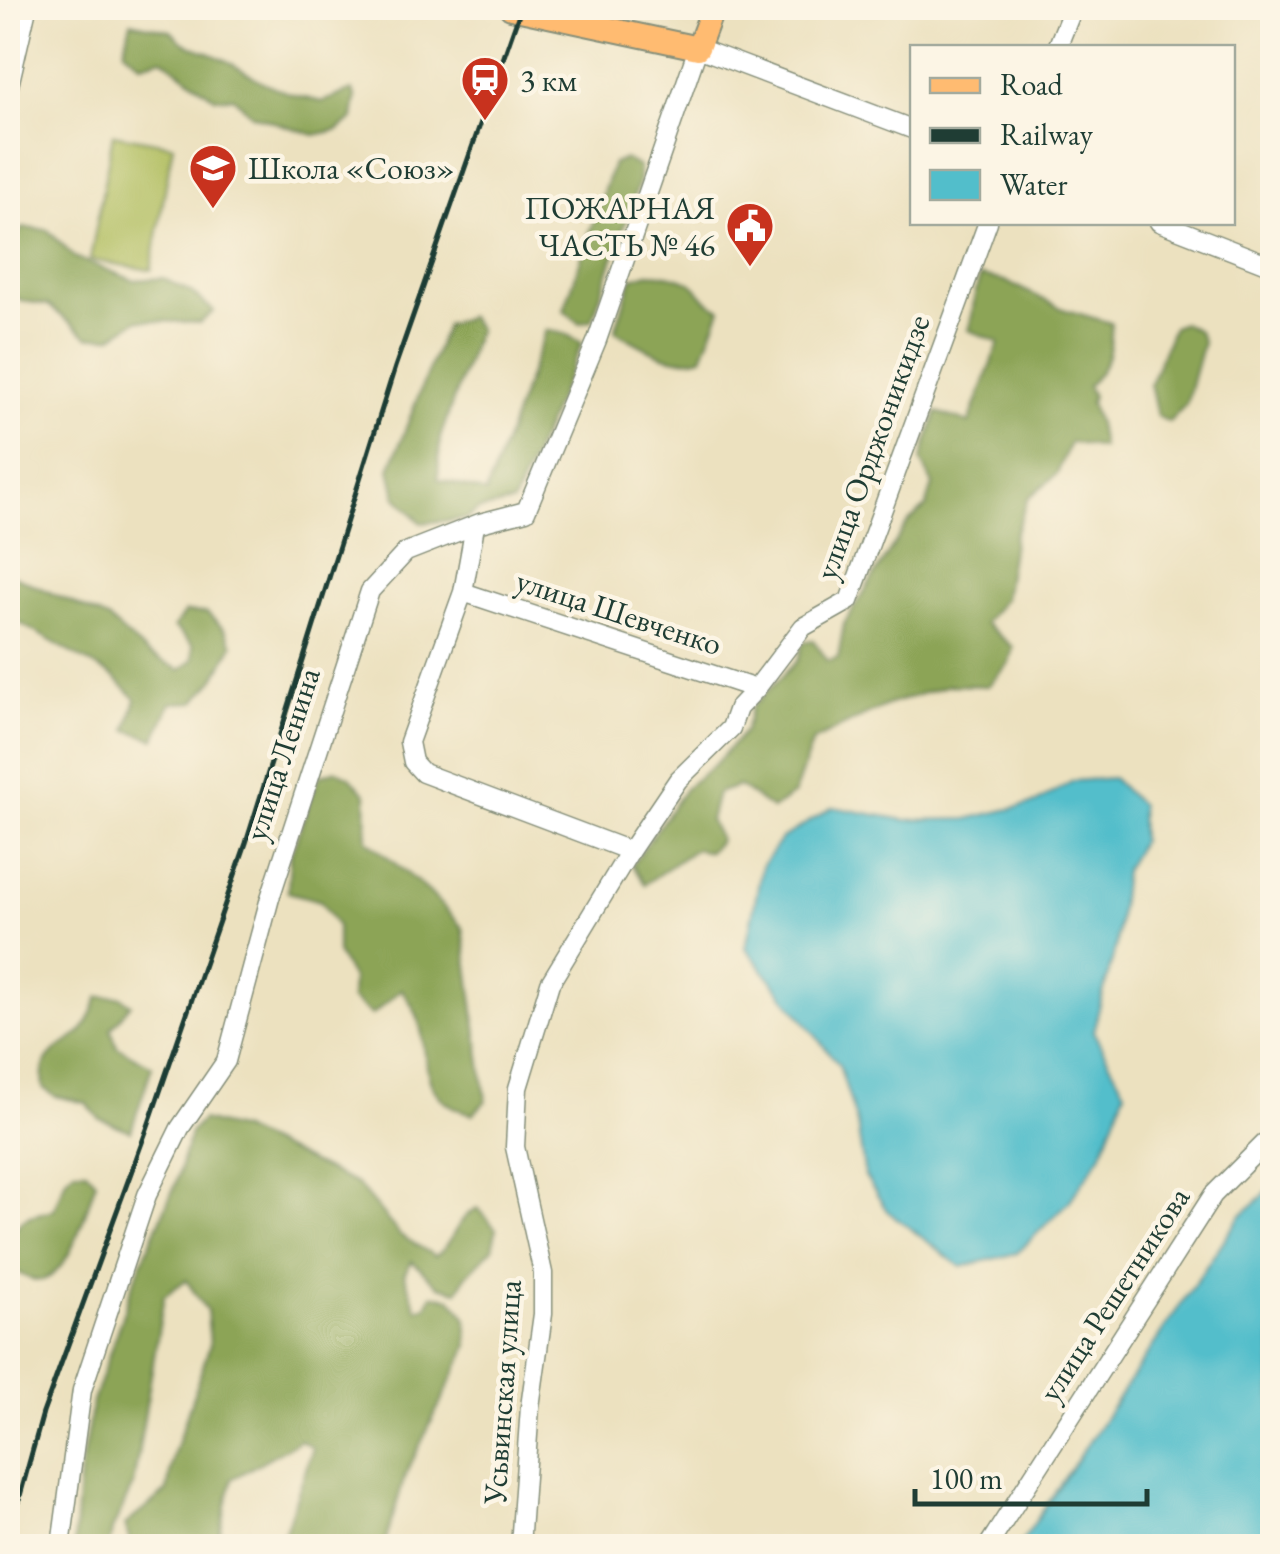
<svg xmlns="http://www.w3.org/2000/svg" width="1280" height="1554" font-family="'EB Garamond',serif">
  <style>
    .green { fill: #b0bd5f; stroke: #687d4a; stroke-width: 2.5 }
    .forest { fill: #8ca456; stroke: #567045; stroke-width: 2.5 }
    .water { fill: #52becb; stroke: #387e80; stroke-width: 2.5 }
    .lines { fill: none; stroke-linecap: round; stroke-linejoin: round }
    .minor-casing { stroke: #868f7a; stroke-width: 21 }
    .major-casing { stroke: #868f7a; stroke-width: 26 }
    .minor { stroke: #fff; stroke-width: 18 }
    .major { stroke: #ffbb71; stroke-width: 22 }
    .rail { stroke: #1f3d34; stroke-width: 5 }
    .labels { text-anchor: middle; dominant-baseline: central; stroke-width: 9; stroke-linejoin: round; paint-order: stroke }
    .poi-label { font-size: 32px; fill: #1f3d34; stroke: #fcf5e5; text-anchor: start }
    .street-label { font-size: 32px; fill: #1f3d34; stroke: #fcf5e5 }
  </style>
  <rect width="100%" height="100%" fill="#fcf5e5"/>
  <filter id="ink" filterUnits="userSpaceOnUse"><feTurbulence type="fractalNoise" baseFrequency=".01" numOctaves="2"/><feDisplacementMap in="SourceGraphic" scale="20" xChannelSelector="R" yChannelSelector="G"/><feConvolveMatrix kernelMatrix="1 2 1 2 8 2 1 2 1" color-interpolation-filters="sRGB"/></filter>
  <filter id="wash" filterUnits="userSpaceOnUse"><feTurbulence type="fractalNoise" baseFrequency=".0048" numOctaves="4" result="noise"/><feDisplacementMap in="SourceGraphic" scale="40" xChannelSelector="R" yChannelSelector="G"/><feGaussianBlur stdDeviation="2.25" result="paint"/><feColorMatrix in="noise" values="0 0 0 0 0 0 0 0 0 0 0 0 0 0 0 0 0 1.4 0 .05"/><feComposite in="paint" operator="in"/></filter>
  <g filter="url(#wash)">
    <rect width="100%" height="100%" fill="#ece1bf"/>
    <path class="green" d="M 113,134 L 173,145 L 151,270 L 90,260 Z"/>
    <path class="forest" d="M 131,22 L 171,31 L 182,42 L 226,60 L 264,83 L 294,95 L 322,102 L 352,90 L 356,97 L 353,119 L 338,130 L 314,135 L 252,115 L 233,97 L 215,98 L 162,58 L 141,64 L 124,50 Z
      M 625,159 L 639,167 L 639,182 L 592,320 L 579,323 L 564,310 L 613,163 Z
      M 22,228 L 48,230 L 74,257 L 133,280 L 163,278 L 191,292 L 214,311 L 200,323 L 138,320 L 111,337 L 88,337 L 48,305 L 23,301 L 8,294 L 8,249 Z
      M 648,273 C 660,273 678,276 689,282 C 702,290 701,300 721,309 L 702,357 C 670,367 643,346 615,331 L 632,278 Z
      M 981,276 L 1005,281 L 1063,309 L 1111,323 C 1112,349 1108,368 1087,386 L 1092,396 L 1090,403 L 1098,423 L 1102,448 L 1070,442 L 1057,474 L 1028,498 L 1014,536 L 1004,599 L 984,623 L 1013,647 L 1009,663 L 988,686 L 949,685 L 887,705 L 813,741 L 794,794 L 772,809 L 739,786 L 717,793 L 710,820 L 720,840 L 709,852 L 695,849 L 645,884 L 632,865 L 687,786 L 713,766 L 745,731 L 752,707 L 798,660 L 803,642 L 813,640 L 828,661 L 838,658 L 844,624 L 908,522 L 926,507 L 933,485 L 921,460 L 937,412 L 969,423 L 999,342 L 968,330 C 975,312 972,293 981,276 Z
      M 469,317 L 478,329 L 440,438 L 438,479 L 486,493 L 546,330 L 565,334 L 582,343 L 513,503 L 478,510 L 466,519 L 421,523 L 396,496 L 390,469 L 446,325 Z
      M 1183,323 L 1198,331 L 1203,342 L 1186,404 L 1169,422 L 1157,416 L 1150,384 L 1173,327 Z
      M 8,573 L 108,619 L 148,654 L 180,670 L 193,660 L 193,645 L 174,627 L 185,612 L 207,613 L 225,630 L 233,645 L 214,680 L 194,702 L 171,703 L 155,739 L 127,730 L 136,699 L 114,677 L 16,621 L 8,620 Z
      M 336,770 L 350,777 L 366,794 L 367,840 L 429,892 L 463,928 L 486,1101 L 473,1114 C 415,1099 432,1062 418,1018 C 415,1008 407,998 402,989 L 372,1015 L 351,999 L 352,979 L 337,953 L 337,926 L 321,901 L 288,892 L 290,856 L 319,776 Z
      M 99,997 L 121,997 L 131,1004 L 111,1029 L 117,1047 L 152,1066 L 131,1131 L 100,1119 L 86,1103 L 55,1096 L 43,1088 C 39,1052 57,1052 80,1033 C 89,1025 93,1008 99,997 Z
      M 202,1120 L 241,1130 L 357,1184 L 400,1235 L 435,1256 C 455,1243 454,1219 478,1208 L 496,1229 L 493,1248 L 466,1276 L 458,1291 L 439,1286 L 412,1261 L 404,1274 L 417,1309 L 427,1306 L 432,1295 L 451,1298 L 466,1317 L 468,1346 L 405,1476 L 384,1546 L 280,1546 L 313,1448 L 300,1440 L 232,1479 L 217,1546 L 131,1546 L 125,1525 L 167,1491 L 173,1456 L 210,1345 L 207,1311 L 186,1280 L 164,1296 L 133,1485 L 112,1530 L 109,1546 L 74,1546 L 80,1471 L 92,1405 L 133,1283 L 176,1183 L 190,1133 Z
      M 74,1170 L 86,1170 L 96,1181 C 87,1206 72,1269 45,1279 C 34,1284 17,1272 8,1267 C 7,1249 10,1224 30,1216 C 38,1213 46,1213 54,1209 L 66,1178 Z"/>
    <path class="water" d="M 1112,778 L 1140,805 L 1141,841 L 1124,871 L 1116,945 L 1093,1031 L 1125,1091 L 1101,1155 L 1069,1202 L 1017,1253 L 961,1267 L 887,1211 L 865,1176 L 857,1124 L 839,1065 L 746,948 L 762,866 L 781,839 L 833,807 L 905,820 L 967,819 L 1036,803 L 1073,781 Z
      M 1272,1188 L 1272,1546 L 1019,1546 L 1240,1216 Z"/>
  </g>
  <g filter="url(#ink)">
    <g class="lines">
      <g class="minor-casing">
        <path id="minor" d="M 1057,48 L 1073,8
          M 8,90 L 27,8
          M 1159,222 L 1272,266
          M 475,526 L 463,592 L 409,742 L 413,762 L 423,773 L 630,851
          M 463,592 L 756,689
          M 61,1546 L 82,1390 L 147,1195 L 180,1128 L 226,1061 L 270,898 L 370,591 L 406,552 L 480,523 L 526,511 L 597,340 L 698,48 L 912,129
          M 520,1546 L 530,1407 L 543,1314 L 543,1273 L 515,1147 L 518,1088 L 550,983 L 630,851 L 678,780 L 731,728 L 738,708 L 756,689 L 803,627 L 849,601 L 988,222
          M 988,1546 L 1213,1195 L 1272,1136"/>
      </g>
      <g class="major-casing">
        <path id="major" d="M 511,8 L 698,48 L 713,8"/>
      </g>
      <use href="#minor" class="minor"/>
      <use href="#major" class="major"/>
      <path class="rail" d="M 8,1539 L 43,1413 L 147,1129 L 246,843 L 395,367 L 521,8"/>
    </g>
  </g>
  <defs>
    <g id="station-pin" transform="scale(2.5)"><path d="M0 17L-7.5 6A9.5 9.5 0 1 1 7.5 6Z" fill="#c8321e" stroke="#fcf5e5"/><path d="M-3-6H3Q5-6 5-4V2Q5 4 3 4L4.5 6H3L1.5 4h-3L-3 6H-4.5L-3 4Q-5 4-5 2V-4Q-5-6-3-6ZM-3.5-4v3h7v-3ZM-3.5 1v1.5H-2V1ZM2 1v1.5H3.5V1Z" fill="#fff"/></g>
    <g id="school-pin" transform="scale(2.5)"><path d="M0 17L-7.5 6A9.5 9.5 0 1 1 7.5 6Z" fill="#c8321e" stroke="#fcf5e5"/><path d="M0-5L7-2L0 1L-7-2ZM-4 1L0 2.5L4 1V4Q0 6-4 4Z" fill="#fff"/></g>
    <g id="civic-pin" transform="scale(2.5)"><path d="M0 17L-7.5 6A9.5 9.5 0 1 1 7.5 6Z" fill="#c8321e" stroke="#fcf5e5"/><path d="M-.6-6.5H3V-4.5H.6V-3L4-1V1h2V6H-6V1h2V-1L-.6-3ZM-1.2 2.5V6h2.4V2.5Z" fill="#fff"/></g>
  </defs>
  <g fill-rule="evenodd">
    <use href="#station-pin" x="485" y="80"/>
    <use href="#school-pin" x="213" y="168"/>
    <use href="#civic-pin" x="750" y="226"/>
  </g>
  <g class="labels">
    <g class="poi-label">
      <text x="520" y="80">3 км</text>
      <text x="248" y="168">Школа «Союз»</text>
      <text x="715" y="208" text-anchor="end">ПОЖАРНАЯ<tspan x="715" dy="37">ЧАСТЬ № 46</tspan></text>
    </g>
    <g class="street-label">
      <text transform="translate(872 447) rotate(-70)">улица Орджоникидзе</text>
      <text transform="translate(619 612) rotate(18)">улица Шевченко</text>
      <text transform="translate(282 754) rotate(-72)">улица Ленина</text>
      <text transform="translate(1114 1294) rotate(-57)">улица Решетникова</text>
      <text transform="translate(502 1392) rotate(-86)">Усьвинская улица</text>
    </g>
  </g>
  <rect width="1280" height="1554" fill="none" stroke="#fcf5e5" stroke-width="40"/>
  <rect x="910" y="45" width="325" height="180" fill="#fcf5e5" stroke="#a4ab9e" stroke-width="2.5"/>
  <rect x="930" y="78" width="50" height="15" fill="#ffbb71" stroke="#a4ab9e" stroke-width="2.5"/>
  <text x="1000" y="95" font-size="30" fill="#1f3d34">Road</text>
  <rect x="930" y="128" width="50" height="15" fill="#1f3d34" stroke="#a4ab9e" stroke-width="2.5"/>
  <text x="1000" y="145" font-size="30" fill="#1f3d34">Railway</text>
  <rect x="930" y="170" width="50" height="30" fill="#52becb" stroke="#a4ab9e" stroke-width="2.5"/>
  <text x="1000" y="195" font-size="30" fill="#1f3d34">Water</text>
  <path d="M915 1489v15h232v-15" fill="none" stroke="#1f3d34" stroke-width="5"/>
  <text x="930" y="1489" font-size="30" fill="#1f3d34" stroke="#fcf5e5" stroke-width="8" paint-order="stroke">100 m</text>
</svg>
